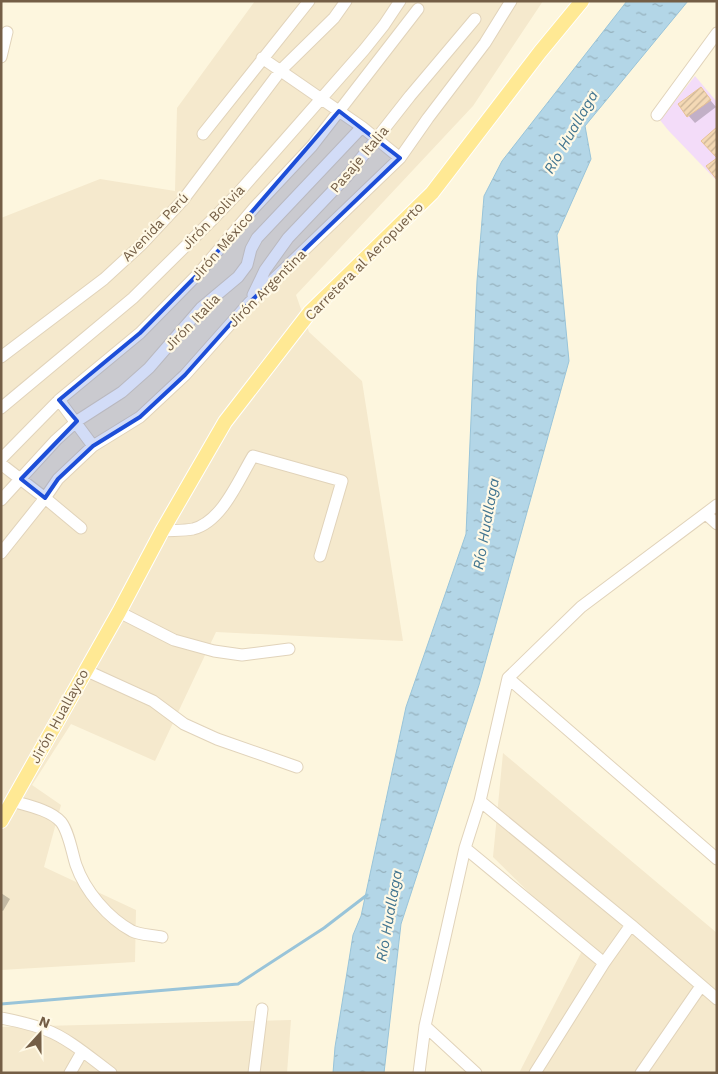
<svg xmlns="http://www.w3.org/2000/svg" width="718" height="1074" font-family="'Work Sans',sans-serif">
  <style>
    .residential { fill: #f5e9cd }
    .education { fill: #f3dcf9 }
    .water { fill: url(#water-ripples); stroke: #99c4d9 }
    .shadow { fill: #0003 }
    .lines { fill: none; stroke-linecap: round; stroke-linejoin: round }
    .stream { stroke: #99c4d9; stroke-width: 3 }
    .building { fill: url(#building-hatch); stroke: #e7c295 }
    .minor-casing { stroke: #e1d3ba; stroke-width: 13 }
    .major-casing { stroke: #fff; stroke-width: 16 }
    .minor { stroke: #fff; stroke-width: 11 }
    .major { stroke: #ffe994; stroke-width: 14 }
    .marked { fill: #1d4ed8; fill-opacity: 0.2; stroke: #1d4ed8; stroke-width: 4; stroke-linejoin: round }
    .labels { text-anchor: middle; dominant-baseline: central; stroke-width: 4.5; stroke-linejoin: round; paint-order: stroke }
    .street-label { font-size: 14px; fill: #745e46; stroke: #fff9e6 }
    .water-label { font-size: 15px; font-style: italic; fill: #427590; stroke: #fff9e6 }
  </style>
  <defs>
    <pattern id="water-ripples" width="26" height="14" patternUnits="userSpaceOnUse" patternTransform="scale(1.25)"><rect width="26" height="14" fill="#b3d6e7"/><path d="M2 4q2-2 4 0t4 0M15 11q2-2 4 0t4 0" fill="none" stroke="#96b1bd"/></pattern>
    <pattern id="building-hatch" width="6" height="6" patternUnits="userSpaceOnUse" patternTransform="scale(1.25)"><rect width="6" height="6" fill="#f4d9b5"/><path d="M-1 1l2-2M0 6l6-6M5 7l2-2" fill="none" stroke="#cab395"/></pattern>
  </defs>
  <rect width="100%" height="100%" fill="#fdf6de"/>
  <path class="residential" d="M 255,1 L 543,1 L 473,106 L 296,295 L 309,332 L 362,381 L 403,641 L 216,632 L 155,761 L 71,724 L 32,785 L 61,805 L 44,867 L 136,910 L 135,962 L 1,970 L 1,218 L 100,179 L 175,191 L 177,108 Z
    M 503,753 L 717,933 L 717,1073 L 519,1073 L 584,947 L 493,857 Z
    M 291,1020 L 287,1073 L 1,1073 L 1,1027 Z"/>
  <path class="education" d="M 695,76 L 717,102 L 717,181 L 668,130 L 660,120 Z"/>
  <path class="water" d="M 627,1 L 688,1 L 585,126 L 591,159 L 557,235 L 569,361 L 479,685 L 401,924 L 384,1073 L 333,1073 L 335,1047 L 353,935 L 361,916 L 406,707 L 466,534 L 477,281 L 484,196 L 502,161 Z"/>
  <path class="shadow" d="M 701,89 L 716,107 L 695,123 L 679,105 Z
    M 1,893 L 10,899 L 3,911 L 1,910 Z"/>
  <g class="lines">
    <path class="stream" d="M 1,1004 L 238,984 L 324,928 L 367,895"/>
  </g>
  <path class="building" d="M 701,87 L 711,100 L 687,117 L 678,104 Z
    M 717,127 L 717,158 L 701,141 Z
    M 717,158 L 717,180 L 706,166 Z"/>
  <g class="lines">
    <g class="minor-casing">
      <path id="minor" d="M 1,57 L 7,32
        M 262,58 L 362,127 L 400,158
        M 657,115 L 717,33
        M 203,134 L 309,1
        M 253,295 L 265,270 L 288,238 L 347,176 L 410,96 L 475,19
        M 1,357 L 104,279 L 141,245 L 183,200 L 281,70 L 334,18 L 346,1
        M 59,400 L 93,446
        M 1,408 L 133,298 L 212,220 L 239,192 L 364,50 L 384,25 L 400,1
        M 1,459 L 59,400 L 140,333 L 199,273 L 254,208 L 312,146 L 418,9
        M 1,464 L 45,498 L 81,528
        M 1,500 L 56,440 L 77,421 L 122,392 L 149,368 L 201,308 L 238,277 L 247,265 L 251,249 L 257,238 L 362,127
        M 706,514 L 717,524
        M 162,531 C 172,530 183,531 193,529 C 222,522 239,479 253,456 L 342,481 L 320,556
        M 1,553 L 45,498 L 58,479 L 93,446 L 140,417 L 185,375 L 249,303 L 400,158 L 428,118 L 485,43 L 511,1
        M 119,612 L 174,640 L 214,651 L 242,655 L 289,649
        M 85,670 L 153,701 L 184,724 L 217,739 L 297,767
        M 508,678 L 717,859
        M 12,801 C 26,805 51,810 61,822 C 69,832 72,853 76,865 C 85,891 108,918 132,931 C 140,935 153,935 162,937
        M 480,801 L 631,925 L 717,999
        M 465,848 L 604,963
        M 1,1018 C 16,1021 32,1024 46,1030 C 68,1038 92,1059 111,1073
        M 425,1026 L 476,1073
        M 70,1073 L 82,1052
        M 254,1073 L 262,1009
        M 419,1073 L 425,1026 L 465,848 L 480,801 L 508,678 L 581,607 L 717,505
        M 535,1073 L 604,963 L 631,925
        M 641,1073 L 701,986"/>
    </g>
    <g class="major-casing">
      <path id="major" d="M 1,821 L 119,612 L 162,531 L 225,422 L 310,312 L 432,193 L 540,52 L 582,1"/>
    </g>
    <use href="#minor" class="minor"/>
    <use href="#major" class="major"/>
  </g>
  <path class="marked" d="M 339,111 L 400,158 L 249,303 L 185,375 L 140,417 L 93,446 L 58,479 L 45,498 L 21,479 L 77,421 L 59,400 L 140,333 L 199,273 Z"/>
  <g class="labels">
    <g class="street-label">
      <text transform="translate(359 159) rotate(-50)">Pasaje Italia</text>
      <text transform="translate(213 217) rotate(-46)">Jirón Bolivia</text>
      <text transform="translate(155 227) rotate(-46)">Avenida Perú</text>
      <text transform="translate(222 246) rotate(-49)">Jirón México</text>
      <text transform="translate(364 261) rotate(-45)">Carretera al Aeropuerto</text>
      <text transform="translate(267 288) rotate(-45)">Jirón Argentina</text>
      <text transform="translate(192 322) rotate(-46)">Jirón Italia</text>
      <text transform="translate(59 716) rotate(-61)">Jirón Huallayco</text>
    </g>
    <g class="water-label">
      <text transform="translate(571 132) rotate(-60)">Río Huallaga</text>
      <text transform="translate(486 524) rotate(-80)">Río Huallaga</text>
      <text transform="translate(389 916) rotate(-80)">Río Huallaga</text>
    </g>
  </g>
  <rect width="718" height="1074" fill="none" stroke="#745e46" stroke-width="5"/>
  <g transform="translate(40 1034) rotate(21)" stroke="#fff9e6" stroke-width="4" paint-order="stroke">
  <path d="M0-4L9 19L0 12L-9 19Z" fill="#745e46"/>
  <text y="-8" font-size="14" font-weight="bold" text-anchor="middle" fill="#745e46">N</text>
  </g>
</svg>
